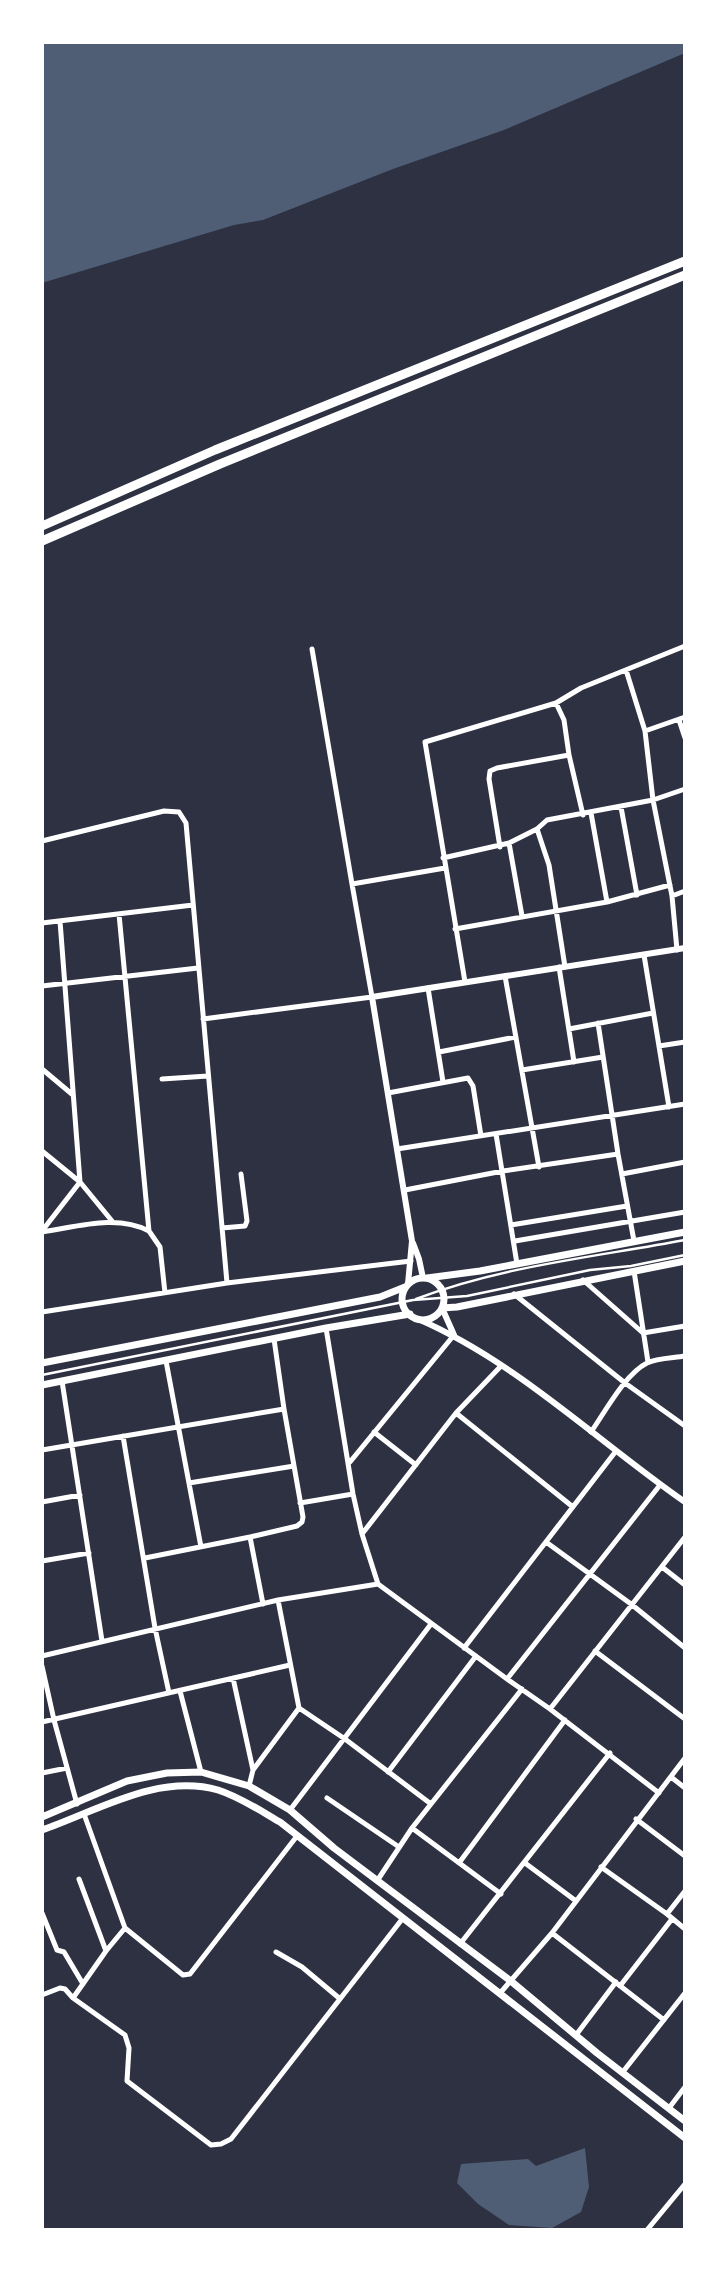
<svg xmlns="http://www.w3.org/2000/svg" width="727" height="2272" font-family="Helvetica,sans-serif">
  <style>
    .water { fill: #4f5d75 }
    .lines { fill: none; stroke-linecap: round; stroke-linejoin: round }
    .service { stroke: #fff; stroke-width: 2.5 }
    .minor { stroke: #fff; stroke-width: 5 }
    .tertiary { stroke: #fff; stroke-width: 6 }
    .secondary { stroke: #fff; stroke-width: 7 }
    .trunk { stroke: #fff; stroke-width: 9 }
  </style>
  <rect width="100%" height="100%" fill="#2d3142"/>
  <path class="water" d="M 42,42 L 685,42 L 685,53 L 504,130 L 393,169 L 263,220 L 234,225 L 42,283 Z
    M 585,2148 L 589,2187 L 581,2212 L 552,2228 L 509,2225 L 478,2204 L 457,2183 L 461,2164 L 528,2159 L 536,2166 Z"/>
  <g class="lines">
    <path class="service" d="M 416,1299 C 502,1266 595,1257 685,1240
      M 42,1375 L 413,1300 L 467,1296 L 590,1270 L 631,1266 L 685,1255"/>
    <path class="minor" d="M 312,649 L 352,884
      M 626,670 L 645,731 L 653,800 L 672,896 L 677,950
      M 556,703 L 564,720 L 569,755 L 583,815
      M 679,720 L 685,738
      M 645,731 L 685,717
      M 621,807 L 637,895
      M 591,813 L 607,902
      M 537,829 L 549,865 L 565,967
      M 42,841 L 164,811 L 179,812 L 186,823 L 227,1283
      M 509,843 L 522,916
      M 500,847 L 489,779 L 490,771 L 497,768 L 569,755
      M 443,858 L 509,843 L 537,829 L 547,820 L 653,800 L 685,789
      M 672,896 L 685,891
      M 119,914 L 149,1231 L 160,1247 L 165,1293
      M 42,923 L 193,905
      M 455,929 L 607,902 L 670,885
      M 644,955 L 669,1107
      M 559,967 L 574,1062
      M 505,976 L 539,1167
      M 465,982 L 425,742 L 556,703 L 581,688 L 685,646
      M 42,986 L 198,968
      M 428,988 L 443,1082
      M 203,1019 L 372,997 L 352,884 L 445,868
      M 598,1023 L 618,1154 L 634,1241
      M 569,1029 L 653,1013
      M 659,1046 L 685,1042
      M 439,1052 L 516,1037
      M 42,1069 L 73,1095
      M 522,1070 L 603,1057
      M 162,1079 L 208,1076
      M 388,1093 L 468,1078 L 473,1086 L 481,1136
      M 496,1134 L 517,1264
      M 397,1149 L 685,1104
      M 42,1151 L 80,1182 L 112,1221
      M 622,1174 L 685,1162
      M 405,1190 L 503,1171 L 618,1154
      M 511,1225 L 627,1206
      M 222,1228 L 245,1226 L 247,1221 L 241,1174
      M 42,1231 L 80,1182 L 60,921
      M 42,1232 C 77,1227 116,1214 149,1231
      M 515,1241 L 685,1212
      M 634,1271 L 648,1362
      M 583,1280 L 643,1333 L 685,1326
      M 514,1294 L 625,1383 L 685,1426
      M 42,1312 L 227,1283 L 411,1261
      M 326,1328 L 353,1494 L 362,1534 L 378,1584 L 507,1679 L 550,1709 L 659,1793
      M 166,1361 L 201,1547
      M 62,1381 L 102,1641
      M 456,1413 L 573,1507
      M 374,1432 L 416,1465
      M 591,1432 C 605,1412 625,1374 647,1363 C 657,1358 673,1358 685,1356
      M 123,1436 L 155,1628 L 169,1693
      M 42,1450 L 284,1409
      M 350,1462 L 454,1335
      M 189,1483 L 294,1466
      M 42,1502 L 80,1495
      M 300,1503 L 353,1494
      M 362,1534 L 456,1413 L 501,1366
      M 250,1537 L 263,1604
      M 546,1542 L 631,1604 L 685,1648
      M 145,1558 L 250,1537 L 297,1526 L 302,1522 L 303,1517 L 284,1409 L 274,1339
      M 42,1561 L 89,1553
      M 662,1567 L 685,1585
      M 278,1600 L 299,1708 L 345,1739 L 431,1804
      M 464,1648 L 616,1451
      M 595,1651 L 685,1719
      M 42,1656 L 278,1600 L 378,1584
      M 42,1666 L 54,1720 L 77,1804
      M 233,1678 L 253,1770
      M 507,1679 L 660,1485
      M 180,1691 L 201,1772
      M 550,1709 L 685,1537
      M 42,1722 L 290,1665
      M 388,1772 L 476,1656
      M 42,1773 L 67,1768
      M 671,1777 L 685,1788
      M 249,1786 L 253,1770 L 299,1708
      M 327,1798 L 399,1847
      M 290,1810 L 431,1624
      M 636,1819 L 685,1856
      M 412,1828 L 501,1894
      M 459,1863 L 565,1720
      M 525,1863 L 576,1901
      M 601,1867 L 667,1914 L 685,1929
      M 79,1879 L 106,1951
      M 377,1881 L 412,1828 L 522,1689
      M 42,1913 L 57,1950 L 64,1952 L 83,1984
      M 667,1914 L 685,1891
      M 125,1928 L 183,1975 L 190,1974 L 297,1836
      M 552,1933 L 664,2020
      M 460,1944 L 610,1753
      M 276,1952 L 302,1967 L 339,1998
      M 620,1986 L 672,1919
      M 501,1992 L 552,1933 L 685,1758
      M 42,1995 L 60,1988 L 65,1989 L 73,1998 L 125,2035 L 129,2048 L 127,2081 L 211,2145 L 221,2144 L 231,2139 L 403,1918
      M 73,1998 L 106,1951 L 125,1928 L 84,1814
      M 576,2035 L 616,1982
      M 622,2073 L 685,1993
      M 669,2108 L 685,2087
      M 647,2230 L 685,2184"/>
    <path class="tertiary" d="M 413,1243 L 419,1259 L 423,1278
      M 408,1284 L 412,1241 L 372,997 L 685,948
      M 442,1308 L 454,1335
      M 418,1319 C 517,1362 597,1441 685,1502"/>
    <path class="secondary" d="M 427,1278 L 480,1271 L 685,1232
      M402 1299a21 21 0 1 1 42 0a21 21 0 1 1-42 0Z
      M 442,1308 L 457,1307 L 685,1261
      M 42,1363 L 380,1297 L 405,1287
      M 42,1385 L 326,1328 L 410,1314
      M 42,1817 L 127,1781 L 167,1773 L 201,1772 L 249,1786 L 290,1810 L 334,1848 L 512,1982 L 597,2053 L 685,2121
      M 42,1830 C 97,1811 158,1773 218,1790 C 240,1797 261,1811 280,1822 L 685,2138"/>
    <path class="trunk" d="M 42,526 L 215,450 L 685,261
      M 42,541 L 220,464 L 685,275"/>
  </g>
  <rect width="727" height="2272" fill="none" stroke="#ffffff" stroke-width="88"/>
</svg>
